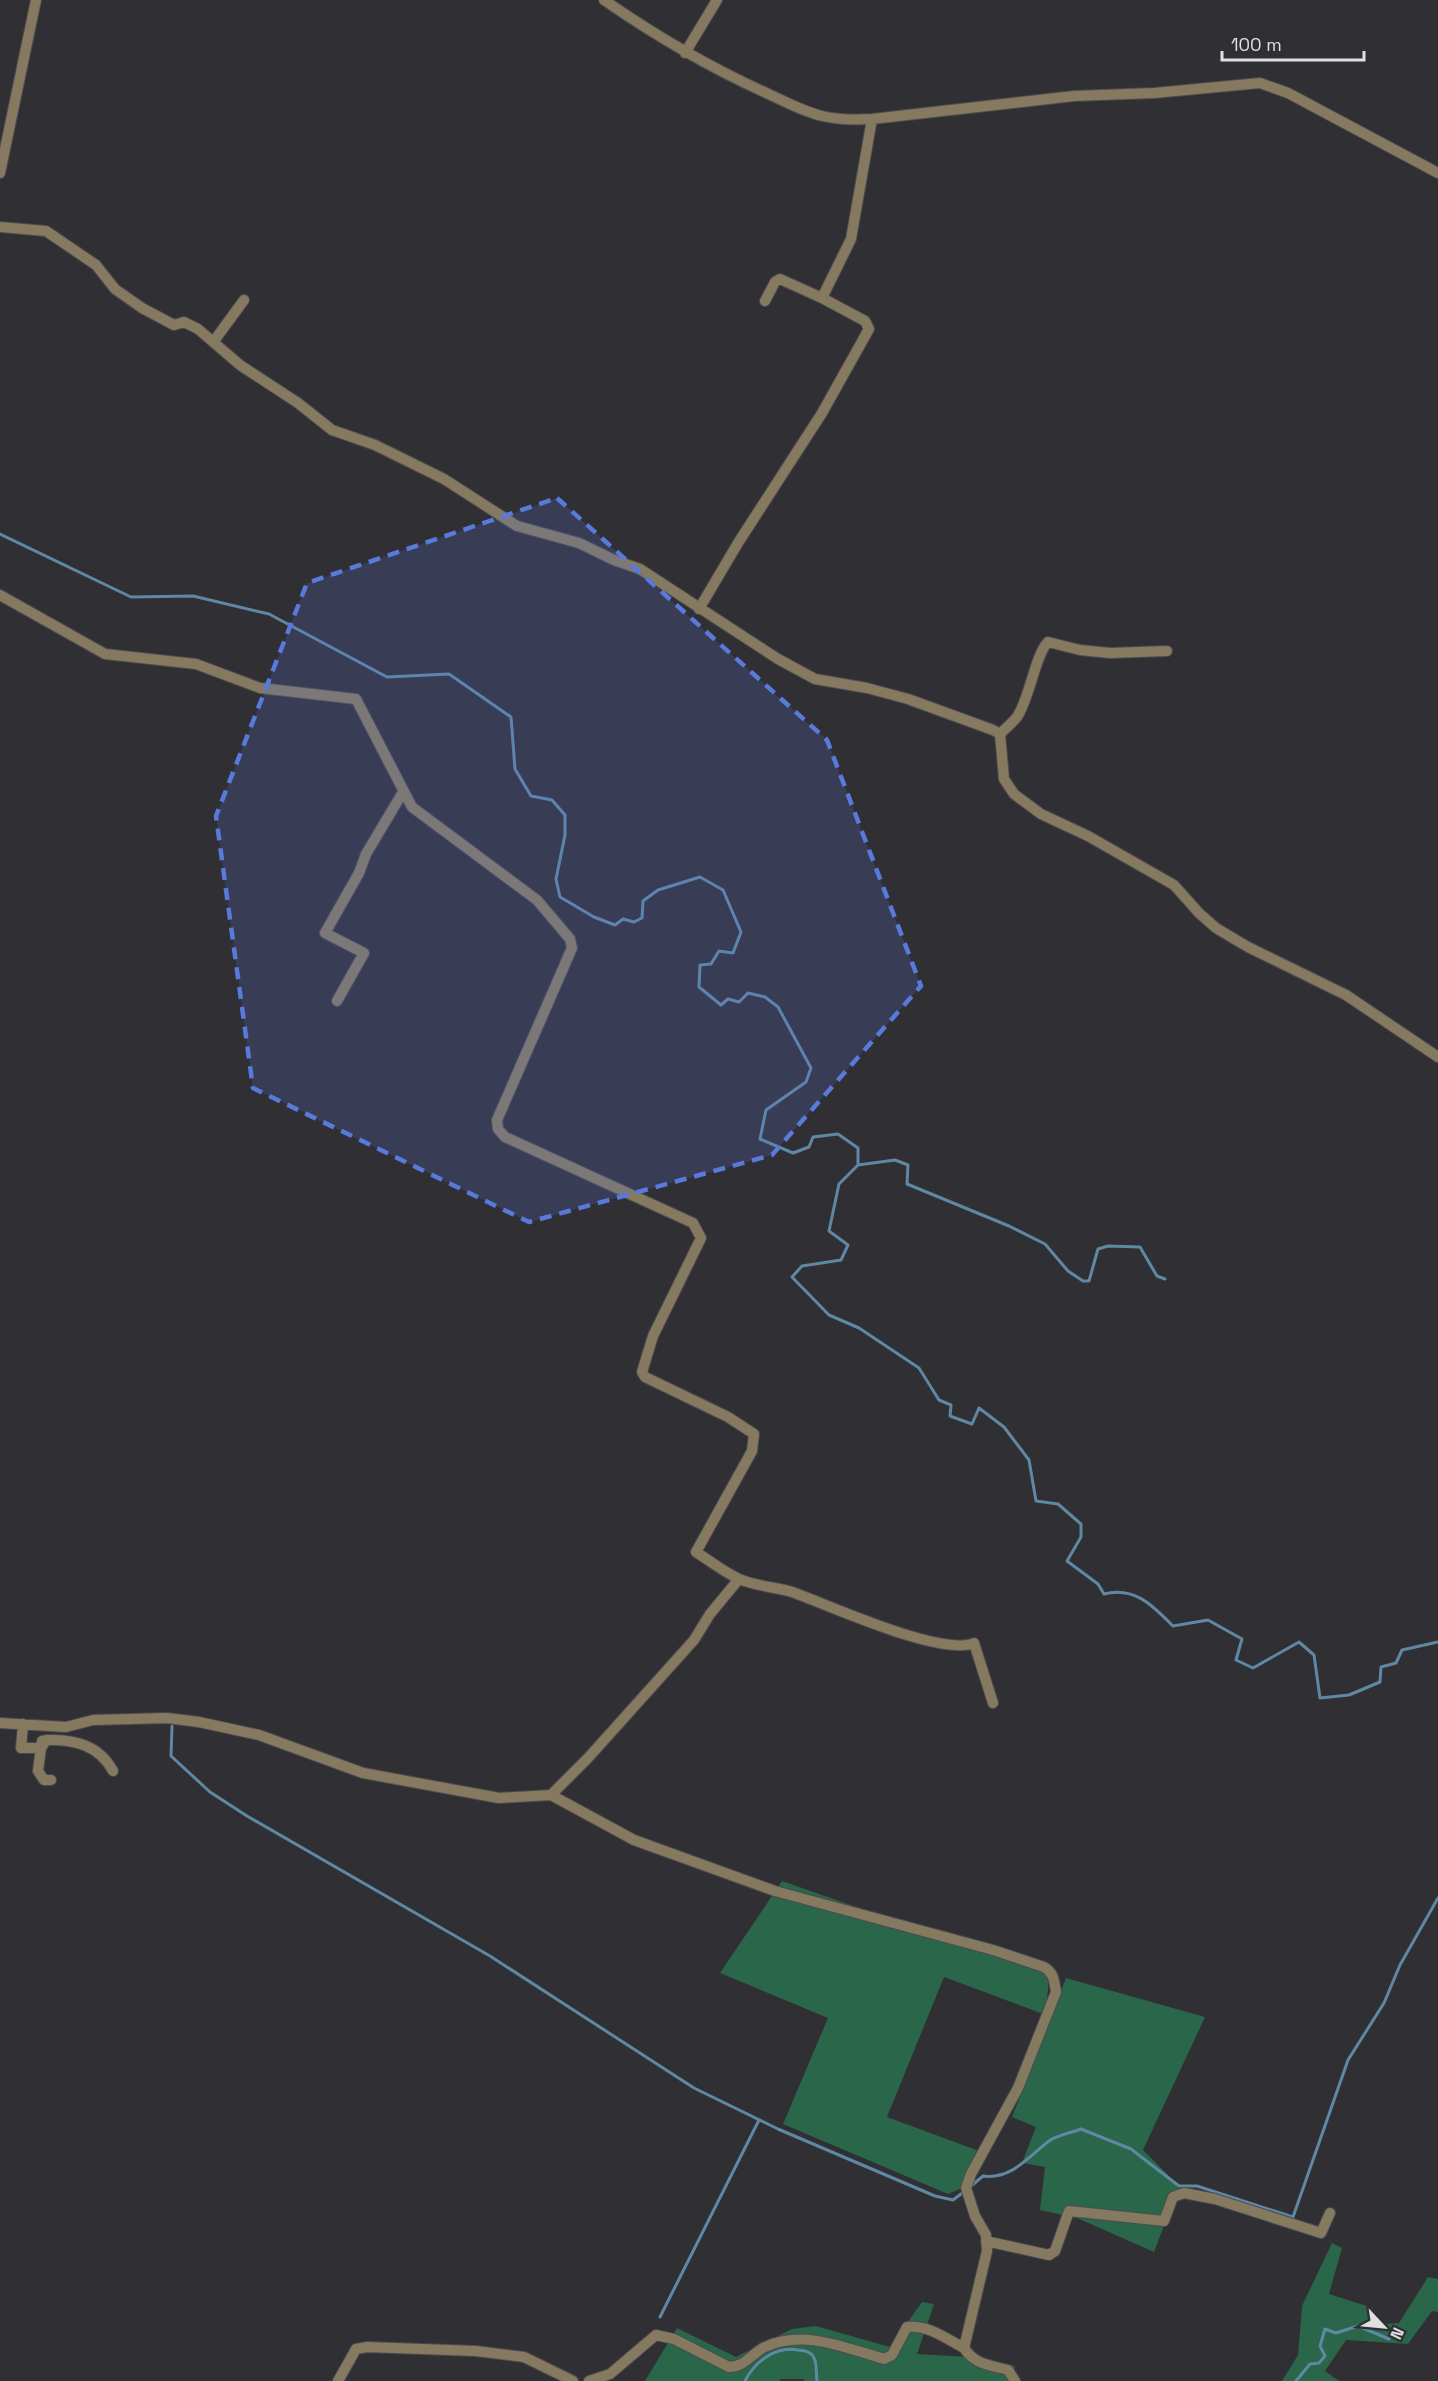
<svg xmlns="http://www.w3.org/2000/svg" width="1438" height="2381" font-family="'Space Grotesk',sans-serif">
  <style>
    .green { fill: #2a6649 }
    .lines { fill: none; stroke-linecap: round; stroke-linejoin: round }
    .stream { stroke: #5e88a3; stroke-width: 3 }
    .minor-casing { stroke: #4c4b50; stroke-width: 12 }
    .minor { stroke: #857960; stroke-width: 10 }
    .marked { fill: #587adb; fill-opacity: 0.2; stroke: #587adb; stroke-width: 4.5; stroke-dasharray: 12 8; stroke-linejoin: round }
  </style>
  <rect width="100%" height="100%" fill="#302f34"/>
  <path class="green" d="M 782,1881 L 1049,1974 L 1046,2015 L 944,1977 L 887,2117 L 979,2151 L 962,2188 L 948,2194 L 783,2124 L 828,2018 L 720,1973 Z
    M 1066,1978 L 1205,2017 L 1143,2150 L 1179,2186 L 1154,2252 L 1077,2218 L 1040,2210 L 1045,2167 L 1022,2163 L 1036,2127 L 1012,2117 Z
    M 1332,2243 L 1342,2248 L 1329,2294 L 1373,2308 L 1371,2325 L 1399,2323 L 1428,2277 L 1438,2279 L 1438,2312 L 1432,2311 L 1408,2344 L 1346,2340 L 1325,2371 L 1339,2381 L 1282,2381 L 1298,2355 L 1302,2306 Z
    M 922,2302 L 934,2304 L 917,2354 L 969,2357 L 1015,2366 L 1014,2381 L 805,2381 L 803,2379 L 781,2379 L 779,2381 L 645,2381 L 677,2328 L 736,2357 L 792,2329 L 816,2326 L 890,2347 Z"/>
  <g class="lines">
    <path class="stream" d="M 0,534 L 131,597 L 193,596 L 269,614 L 387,677 L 449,674 L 511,717 L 515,769 L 531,796 L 552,800 L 565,815 L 565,835 L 556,879 L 560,897 L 594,917 L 615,925 L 623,919 L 634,922 L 642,918 L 643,901 L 658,890 L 700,877 L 723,890 L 741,932 L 733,953 L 719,951 L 711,964 L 700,965 L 699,987 L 721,1005 L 728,999 L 739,1002 L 748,993 L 765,997 L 778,1007 L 811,1068 L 806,1082 L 766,1110 L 760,1139 L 793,1153 L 809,1147 L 813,1137 L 838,1134 L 858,1148 L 858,1165 L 839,1184 L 829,1231 L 848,1245 L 841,1260 L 802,1266 L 792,1277 L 829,1315 L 859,1328 L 919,1368 L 939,1400 L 951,1405 L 950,1416 L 972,1424 L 979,1408 L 1004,1427 L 1029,1460 L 1036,1501 L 1058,1504 L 1081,1524 L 1081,1537 L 1067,1561 L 1098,1584 L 1104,1594 C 1135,1586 1153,1606 1173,1626 L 1208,1620 L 1242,1639 L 1236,1660 L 1253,1668 L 1299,1642 L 1314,1655 L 1320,1698 L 1349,1695 L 1380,1682 L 1381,1667 L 1396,1663 L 1402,1650 L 1438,1642
      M 858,1165 L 895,1160 L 908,1165 L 907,1184 L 1009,1226 L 1045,1244 L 1068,1271 L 1083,1281 L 1089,1281 L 1098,1249 L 1108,1246 L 1140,1247 L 1157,1276 L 1165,1279
      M 172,1726 L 171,1756 L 210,1792 L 247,1816 L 490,1956 L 694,2088 L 778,2129 L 935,2196 L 953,2200 L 965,2191
      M 970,2187 L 983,2176 C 1011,2180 1028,2157 1049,2141 C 1057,2135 1071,2133 1081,2129 L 1131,2149 L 1179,2186 L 1197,2186 L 1293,2217 L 1348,2060 L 1384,2003 L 1400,1965 L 1438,1898
      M 660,2317 L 759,2120
      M 745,2381 C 755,2361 776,2346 798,2350 C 805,2351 811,2351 814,2358 C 817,2363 816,2374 817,2381
      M 1296,2381 L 1310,2364 L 1319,2363 L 1325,2356 L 1320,2346 L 1325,2329 L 1336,2333 L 1358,2326 L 1389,2339"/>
    <g class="minor-casing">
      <path id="minor" d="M 604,0 C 656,36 705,65 762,91 C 782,100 801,111 822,116 C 839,120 855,120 872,119 L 1074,96 L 1154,93 L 1260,83 L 1288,93 L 1438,173
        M 685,53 L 717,0
        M 0,173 L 36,0
        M 0,227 L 46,231 L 96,265 L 115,289 L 142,308 L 174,325 L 184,322 L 198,329 L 240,365 L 298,403 L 332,430 L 375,445 L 444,479 L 517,526 L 579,543 L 614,560 L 640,569 L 778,659 L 815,679 L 867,688 L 908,699 L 993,730 L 1000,734 L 1004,779 L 1014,794 L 1041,814 L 1088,836 L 1174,885 L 1199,913 L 1216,928 L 1248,947 L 1346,995 L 1438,1057
        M 765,301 L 775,282 L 780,279 L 822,298
        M 214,341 L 244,300
        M 0,595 L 105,654 L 196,664 L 260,688 L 356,699 L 412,807 L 537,900 L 570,939 L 572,948 L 497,1120 L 498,1129 L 505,1137 L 693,1223 L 701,1238 L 653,1336 L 642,1372 L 645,1377 L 728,1417 L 754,1434 L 752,1451 L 696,1552 C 710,1561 724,1572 739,1579 C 755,1586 775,1587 792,1592 C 829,1605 941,1657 974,1643 L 993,1703
        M 699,609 L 738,543 L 822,413 L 869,329 L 865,321 L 822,298 L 851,239 L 872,119
        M 1000,734 C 1005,729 1012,723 1017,717 C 1030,698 1035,655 1048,642 L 1080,650 L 1110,653 L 1167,651
        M 337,1001 L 364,953 L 325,933 L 359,873 L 366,854 L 403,792
        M 0,1723 L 66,1727 L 93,1720 L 167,1718 L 199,1722 L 259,1735 L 363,1773 L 499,1798 L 551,1795 L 634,1840 L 775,1891 L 993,1950 L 1044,1967 C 1054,1973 1054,1980 1056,1992 L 1018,2088 L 971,2174 L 966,2188 L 975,2216 L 986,2235 L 987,2251 L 964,2348 C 975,2365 990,2365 1008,2370 L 1015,2381
        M 23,1724 L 21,1748 L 41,1748 L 42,1741
        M 51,1780 L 44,1780 L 38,1771 L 41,1748 L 46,1740 C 74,1739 99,1745 113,1771
        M 551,1795 L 588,1758 L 694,1640 L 710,1614 L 739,1579
        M 986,2241 L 1049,2255 L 1055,2251 L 1069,2211 L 1164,2221 L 1173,2197 L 1184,2193 L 1215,2199 L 1321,2233 L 1330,2213
        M 338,2381 L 356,2349 L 367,2347 L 476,2351 L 524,2357 L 573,2381
        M 589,2381 L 610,2374 L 656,2335 L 674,2339 L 729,2367 C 745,2367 752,2353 765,2347 C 804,2329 846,2348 884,2359 L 892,2355 L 907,2327 C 929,2325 945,2338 964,2348"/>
    </g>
    <use href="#minor" class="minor"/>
  </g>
  <path class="marked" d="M 557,498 L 827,740 L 921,986 L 772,1155 L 529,1222 L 253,1088 L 216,816 L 307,583 Z"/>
  <g transform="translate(1384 2327) rotate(116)" stroke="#302f34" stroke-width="4.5" paint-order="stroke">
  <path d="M0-4.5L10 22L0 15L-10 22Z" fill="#e0dfe2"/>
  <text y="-9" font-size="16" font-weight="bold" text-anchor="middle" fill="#e0dfe2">N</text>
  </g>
  <path d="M1222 51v9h142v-9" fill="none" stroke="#e0dfe2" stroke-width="3"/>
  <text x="1231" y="51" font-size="18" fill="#e0dfe2" stroke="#302f34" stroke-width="4.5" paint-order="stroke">100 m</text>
</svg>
